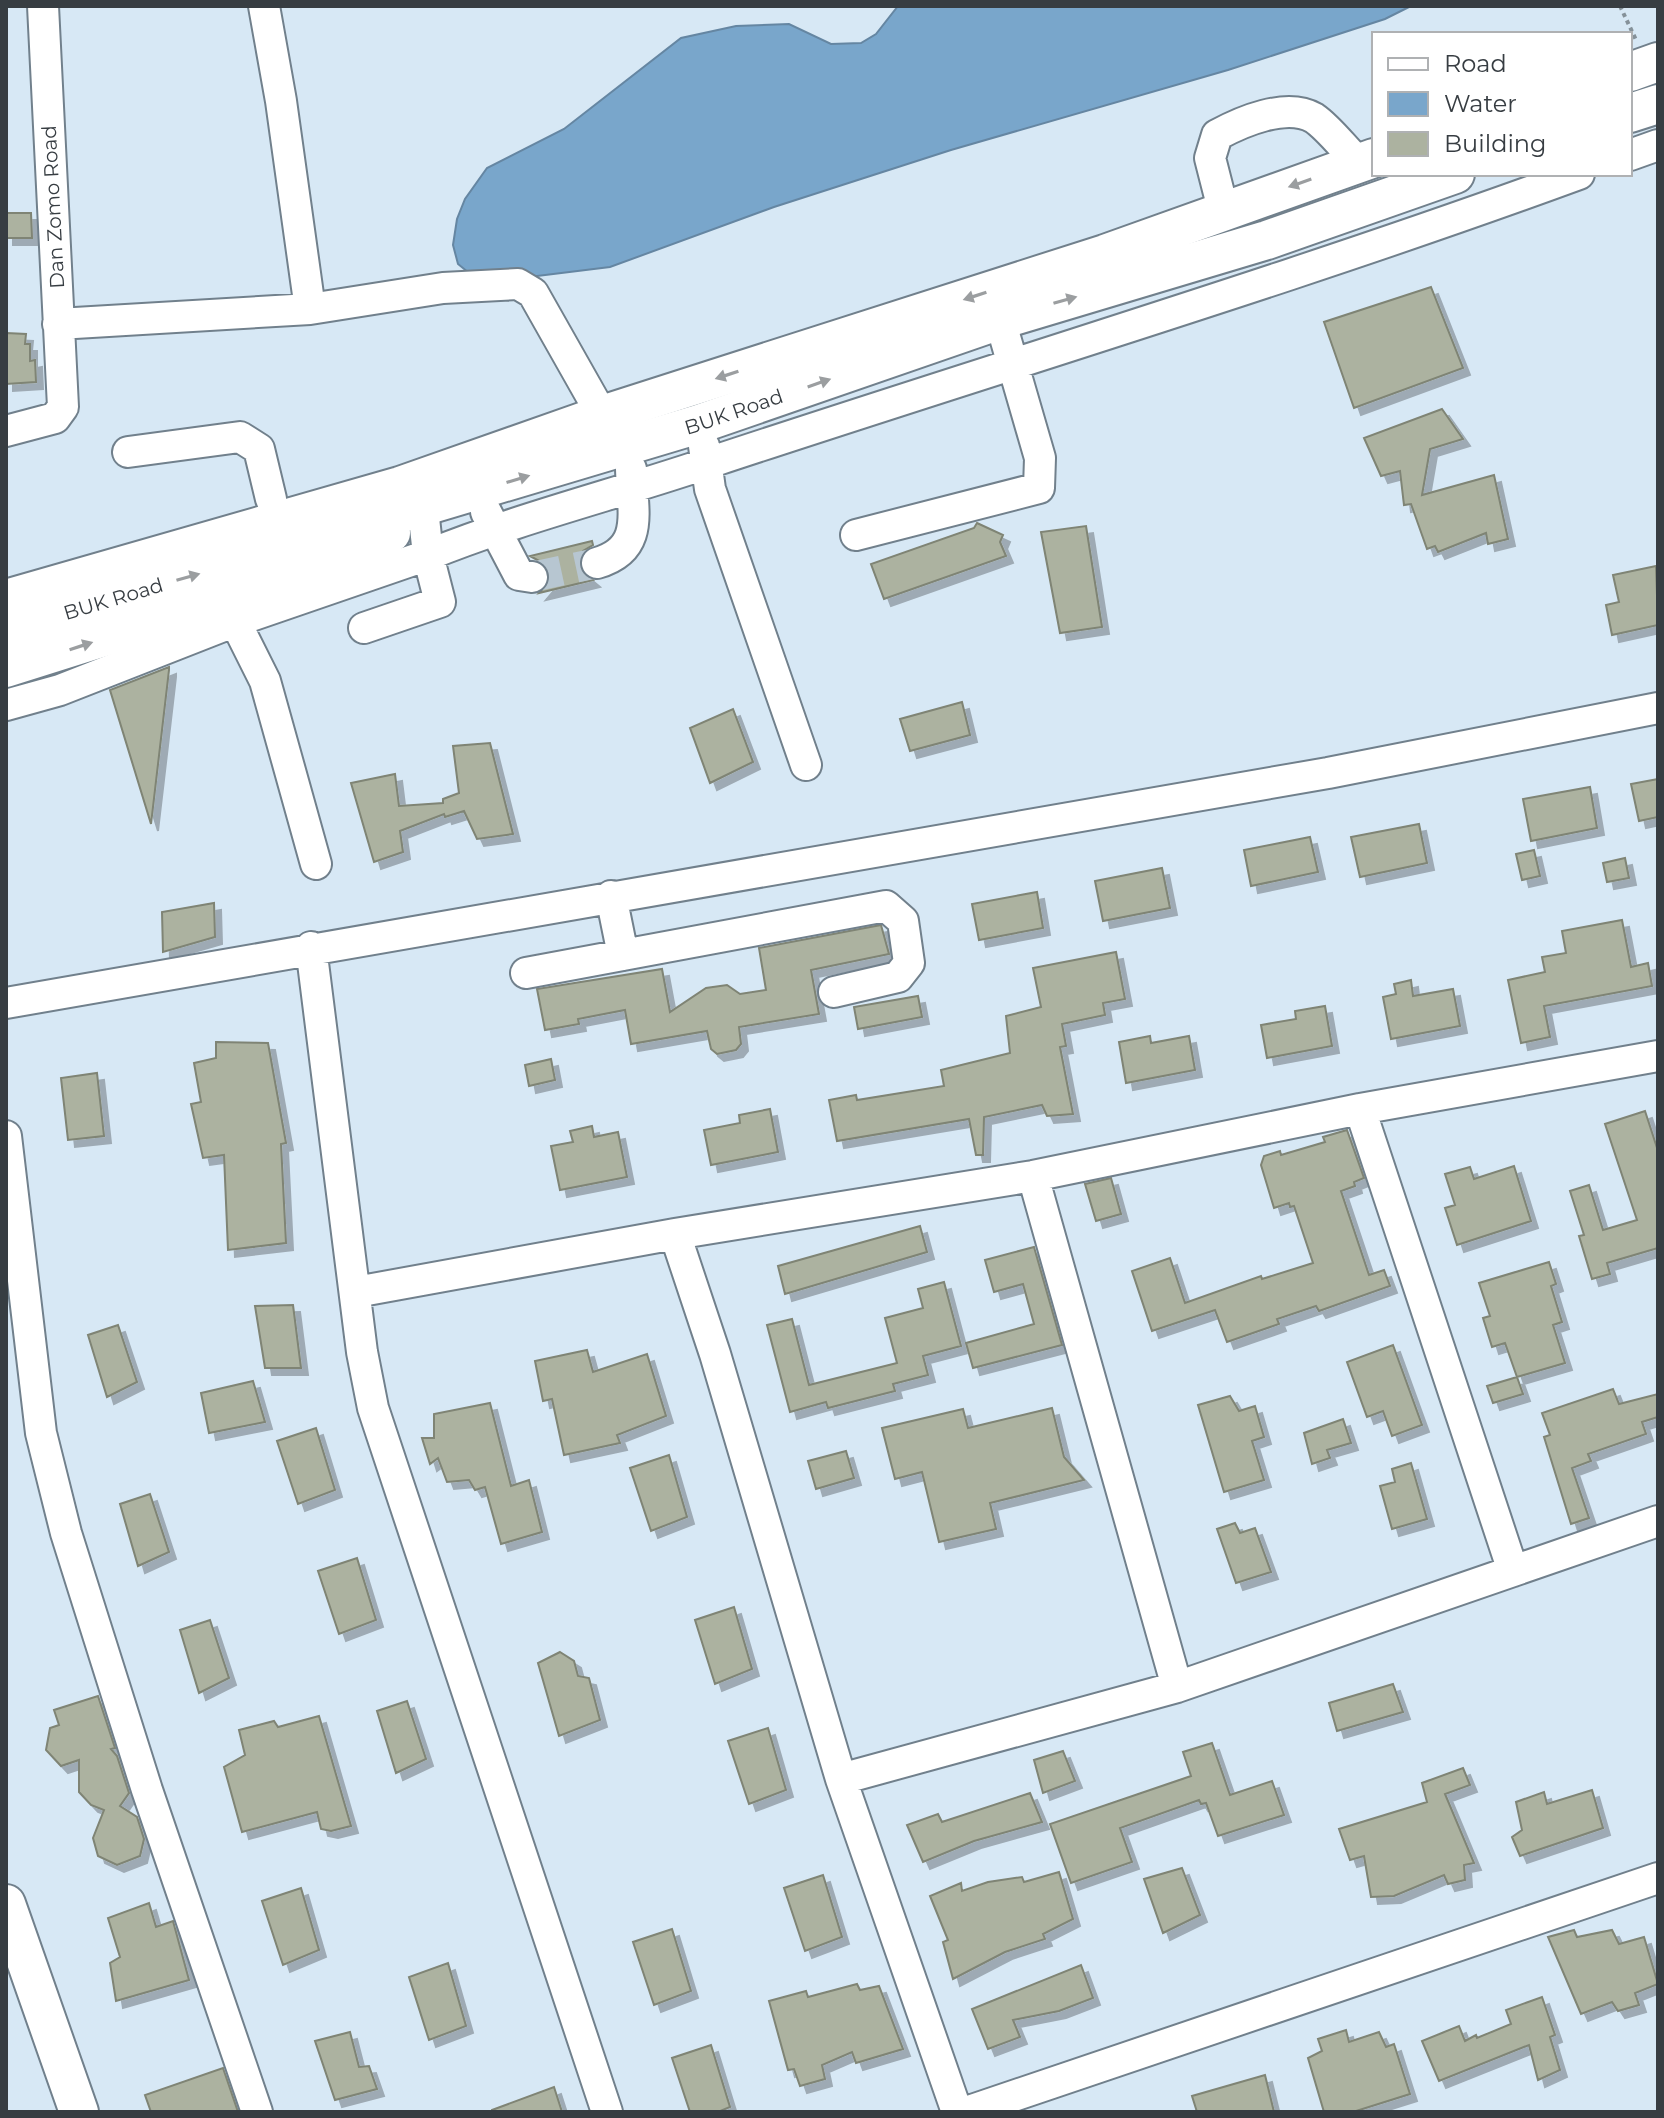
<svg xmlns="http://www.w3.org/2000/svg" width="1664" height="2118" font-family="Montserrat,sans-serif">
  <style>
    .water { fill: #79a6cb; stroke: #6586a2; stroke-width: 2 }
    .building { fill: #acb2a0; stroke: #7f8474; stroke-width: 2; filter: url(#shadow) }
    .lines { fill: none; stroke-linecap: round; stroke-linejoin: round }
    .minor-tunnel { stroke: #b7c6d1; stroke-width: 30; stroke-dasharray: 30 15; stroke-linecap: butt }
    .minor-casing { stroke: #71808c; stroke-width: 34 }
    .major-casing { stroke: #71808c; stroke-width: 42 }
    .path { stroke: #859199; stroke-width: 4; stroke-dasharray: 4 4; stroke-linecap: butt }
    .minor { stroke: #fff; stroke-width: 30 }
    .major { stroke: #fff; stroke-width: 38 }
    .oneway { fill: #9b9ea0 }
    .labels { text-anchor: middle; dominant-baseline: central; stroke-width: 6; stroke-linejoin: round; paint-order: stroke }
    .street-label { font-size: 20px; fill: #373d42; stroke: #fff }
  </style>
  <defs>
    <filter id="shadow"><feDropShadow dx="7" dy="7" stdDeviation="0" flood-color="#0004"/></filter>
  </defs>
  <rect width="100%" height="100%" fill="#d7e8f5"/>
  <path class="water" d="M 898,6 L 1411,6 L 1385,19 L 1228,70 L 951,150 L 774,207 L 610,267 L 529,277 L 474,277 L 458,264 L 453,245 L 457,219 L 465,199 L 487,168 L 564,129 L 681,38 L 736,26 L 789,24 L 831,44 L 861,43 L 876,34 Z"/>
  <path class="building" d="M 6,213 L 31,213 L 32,238 L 6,238 Z
    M 1431,287 L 1463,368 L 1354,408 L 1324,322 Z
    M 6,333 L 26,334 L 25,344 L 30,344 L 30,361 L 35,360 L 36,382 L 6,384 Z
    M 1442,409 L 1463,439 L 1430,449 L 1422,495 L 1494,475 L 1508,539 L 1488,544 L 1486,533 L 1438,552 L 1435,546 L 1427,549 L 1411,504 L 1404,505 L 1400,471 L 1381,476 L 1364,438 Z
    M 977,523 L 1003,535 L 1000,542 L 1006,556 L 884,599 L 871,564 L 974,528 Z
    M 1086,526 L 1102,627 L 1060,633 L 1041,532 Z
    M 592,541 L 593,545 L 583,551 L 579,561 L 581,570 L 593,580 L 539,593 L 550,580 L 549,571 L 543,563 L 530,556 Z
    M 1656,566 L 1658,625 L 1612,635 L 1606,605 L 1619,602 L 1613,575 Z
    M 169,667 L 169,670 L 151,824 L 110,690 Z
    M 962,702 L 970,735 L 910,751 L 900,719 Z
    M 733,709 L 753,762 L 710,783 L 690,728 Z
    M 490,743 L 513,834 L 477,839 L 464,811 L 445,817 L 444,814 L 400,831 L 403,852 L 374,862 L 351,783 L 395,774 L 399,806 L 443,803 L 443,799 L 459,793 L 453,746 Z
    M 1658,779 L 1658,817 L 1639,821 L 1631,784 Z
    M 1590,787 L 1597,828 L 1531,841 L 1523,799 Z
    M 1419,824 L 1427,863 L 1360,877 L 1351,837 Z
    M 1310,837 L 1318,872 L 1251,886 L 1244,850 Z
    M 1534,850 L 1540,876 L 1522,880 L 1516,854 Z
    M 1625,858 L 1629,878 L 1607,882 L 1603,863 Z
    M 1162,868 L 1170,908 L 1103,921 L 1095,881 Z
    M 1037,892 L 1043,928 L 979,940 L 972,904 Z
    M 214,903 L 215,937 L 163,952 L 162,912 Z
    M 1622,920 L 1631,967 L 1648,963 L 1652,986 L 1544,1006 L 1550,1037 L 1521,1043 L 1508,980 L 1545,972 L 1542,957 L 1566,953 L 1562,931 Z
    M 881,925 L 889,954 L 811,970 L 819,1014 L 739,1027 L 741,1044 L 736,1050 L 717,1054 L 711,1049 L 707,1031 L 631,1044 L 625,1010 L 578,1019 L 579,1024 L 545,1030 L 537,989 L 662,969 L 670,1012 L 706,988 L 727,985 L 740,994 L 766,990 L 759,948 Z
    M 1116,952 L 1125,999 L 1103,1003 L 1105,1015 L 1062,1024 L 1066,1046 L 1060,1047 L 1073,1114 L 1047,1116 L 1042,1105 L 984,1117 L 983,1155 L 976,1155 L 969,1119 L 837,1141 L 829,1100 L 856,1095 L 857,1100 L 944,1086 L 941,1070 L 1010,1053 L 1006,1016 L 1041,1007 L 1033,968 Z
    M 1411,980 L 1413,996 L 1453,989 L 1460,1026 L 1391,1039 L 1383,997 L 1396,994 L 1394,984 Z
    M 918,996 L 922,1017 L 858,1029 L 854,1007 Z
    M 1325,1006 L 1332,1046 L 1267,1058 L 1261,1025 L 1296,1019 L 1295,1011 Z
    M 1150,1036 L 1151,1043 L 1189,1036 L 1195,1070 L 1126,1083 L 1119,1042 Z
    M 216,1042 L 268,1043 L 286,1143 L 281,1144 L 286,1243 L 228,1250 L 224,1155 L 203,1158 L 191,1104 L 201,1102 L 194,1063 L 216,1058 Z
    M 551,1059 L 555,1080 L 529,1086 L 525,1065 Z
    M 97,1073 L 104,1136 L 68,1140 L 61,1078 Z
    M 770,1109 L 778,1152 L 711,1165 L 704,1130 L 740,1123 L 739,1115 Z
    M 1645,1111 L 1658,1151 L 1658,1248 L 1607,1263 L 1610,1274 L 1592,1279 L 1579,1236 L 1584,1235 L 1570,1191 L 1589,1185 L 1603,1230 L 1637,1220 L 1605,1124 Z
    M 592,1126 L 594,1137 L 618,1132 L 627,1177 L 560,1190 L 551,1146 L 573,1142 L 570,1131 Z
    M 1347,1130 L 1364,1178 L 1354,1182 L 1355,1186 L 1341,1191 L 1369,1275 L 1384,1270 L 1390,1286 L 1319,1311 L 1316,1306 L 1277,1319 L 1279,1324 L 1227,1342 L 1215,1310 L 1152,1331 L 1132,1271 L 1170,1258 L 1185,1303 L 1261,1276 L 1262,1279 L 1313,1263 L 1294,1206 L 1290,1207 L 1289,1203 L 1274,1208 L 1261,1165 L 1264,1156 L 1280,1151 L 1281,1155 L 1325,1142 L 1323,1137 Z
    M 1514,1166 L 1531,1221 L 1457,1245 L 1445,1208 L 1455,1205 L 1445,1174 L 1470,1167 L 1474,1179 Z
    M 1111,1178 L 1121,1214 L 1096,1221 L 1085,1184 Z
    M 920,1226 L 927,1252 L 785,1294 L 778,1266 Z
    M 1034,1247 L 1062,1345 L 973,1368 L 966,1343 L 1034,1324 L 1023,1284 L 994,1292 L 985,1260 Z
    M 1549,1262 L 1556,1284 L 1551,1286 L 1562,1322 L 1553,1325 L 1565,1363 L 1517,1377 L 1505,1343 L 1492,1347 L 1483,1318 L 1490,1316 L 1479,1283 Z
    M 944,1282 L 961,1346 L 923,1356 L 928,1375 L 893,1384 L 895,1391 L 828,1408 L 826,1402 L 790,1412 L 767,1325 L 792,1319 L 809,1385 L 897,1363 L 885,1318 L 923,1308 L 918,1289 Z
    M 293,1305 L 301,1368 L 265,1368 L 255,1306 Z
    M 118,1325 L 137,1382 L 107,1397 L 88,1335 Z
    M 1393,1345 L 1422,1425 L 1392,1436 L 1383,1411 L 1367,1417 L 1347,1362 Z
    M 587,1350 L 593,1372 L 647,1354 L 666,1416 L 617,1435 L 620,1443 L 564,1455 L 552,1399 L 543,1401 L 535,1361 Z
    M 1517,1377 L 1523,1394 L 1493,1403 L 1487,1386 Z
    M 253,1381 L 265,1422 L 209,1433 L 201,1393 Z
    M 1613,1389 L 1619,1404 L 1658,1394 L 1658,1417 L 1642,1422 L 1646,1434 L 1588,1454 L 1591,1461 L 1572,1468 L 1589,1518 L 1571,1524 L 1544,1437 L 1550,1435 L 1542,1413 Z
    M 1230,1396 L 1239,1411 L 1255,1406 L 1264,1437 L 1252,1441 L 1264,1480 L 1224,1492 L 1198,1405 Z
    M 490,1403 L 511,1486 L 529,1480 L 542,1532 L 501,1544 L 485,1487 L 475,1490 L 469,1480 L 447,1482 L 438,1458 L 430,1464 L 422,1438 L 434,1438 L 434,1414 Z
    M 1052,1408 L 1064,1457 L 1084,1480 L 990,1503 L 996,1529 L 939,1542 L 922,1472 L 895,1479 L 882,1428 L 963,1409 L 968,1428 Z
    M 1343,1419 L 1351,1443 L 1327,1450 L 1330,1458 L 1312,1464 L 1304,1433 Z
    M 316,1428 L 335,1490 L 298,1504 L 277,1441 Z
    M 846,1451 L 854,1478 L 816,1489 L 808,1461 Z
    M 669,1455 L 687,1517 L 651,1531 L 630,1468 Z
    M 1411,1463 L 1427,1519 L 1392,1529 L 1380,1486 L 1395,1482 L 1392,1469 Z
    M 150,1494 L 169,1552 L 138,1566 L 120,1504 Z
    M 1235,1523 L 1240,1533 L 1255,1528 L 1271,1572 L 1236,1583 L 1217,1529 Z
    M 357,1558 L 376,1620 L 339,1634 L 318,1571 Z
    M 734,1607 L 752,1669 L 715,1684 L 695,1620 Z
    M 210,1620 L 229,1678 L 199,1693 L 180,1630 Z
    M 560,1652 L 574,1661 L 578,1676 L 589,1678 L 600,1720 L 559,1736 L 538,1663 Z
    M 1393,1684 L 1403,1712 L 1337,1731 L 1329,1703 Z
    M 98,1696 L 115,1748 L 111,1749 L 117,1756 L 129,1793 L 120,1806 L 137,1817 L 144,1839 L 140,1856 L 117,1865 L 98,1856 L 93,1838 L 104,1810 L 91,1805 L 79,1792 L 79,1760 L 61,1766 L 46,1750 L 50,1728 L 59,1725 L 54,1710 Z
    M 407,1701 L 426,1759 L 396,1773 L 377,1711 Z
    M 319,1716 L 351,1826 L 331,1831 L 321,1829 L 317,1812 L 242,1832 L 224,1767 L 245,1755 L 239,1730 L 274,1721 L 278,1727 Z
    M 768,1728 L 786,1790 L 749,1804 L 728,1741 Z
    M 1212,1743 L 1230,1795 L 1272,1781 L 1284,1815 L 1218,1836 L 1206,1803 L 1201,1804 L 1199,1800 L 1120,1828 L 1132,1862 L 1071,1883 L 1050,1824 L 1191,1776 L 1183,1752 Z
    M 1063,1751 L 1075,1781 L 1043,1793 L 1034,1760 Z
    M 1463,1768 L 1470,1785 L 1445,1794 L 1474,1863 L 1464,1865 L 1465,1880 L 1448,1884 L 1444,1875 L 1394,1896 L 1371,1897 L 1364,1856 L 1350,1860 L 1339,1829 L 1427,1802 L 1422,1783 Z
    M 1592,1790 L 1603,1828 L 1520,1856 L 1512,1837 L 1522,1830 L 1516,1802 L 1544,1792 L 1547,1804 Z
    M 1030,1793 L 1042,1822 L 974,1841 L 923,1862 L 907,1825 L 938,1814 L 942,1822 Z
    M 1182,1868 L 1200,1915 L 1163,1933 L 1144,1879 Z
    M 1059,1872 L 1073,1919 L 1043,1934 L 1045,1939 L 1005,1952 L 953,1979 L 943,1942 L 948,1940 L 930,1896 L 961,1883 L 962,1891 L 988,1882 L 1022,1877 L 1024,1882 Z
    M 823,1875 L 842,1937 L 805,1951 L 784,1888 Z
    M 301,1888 L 319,1950 L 283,1965 L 262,1901 Z
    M 149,1903 L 156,1927 L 173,1921 L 189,1980 L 116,2001 L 110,1963 L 120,1957 L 108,1918 Z
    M 672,1929 L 691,1991 L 654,2005 L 633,1942 Z
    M 1574,1930 L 1577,1937 L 1612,1930 L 1619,1944 L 1644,1937 L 1658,1984 L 1635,1993 L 1639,2005 L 1618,2011 L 1612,2002 L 1581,2014 L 1548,1937 Z
    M 448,1963 L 466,2026 L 429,2040 L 409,1977 Z
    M 1081,1965 L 1093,1998 L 1059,2011 L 1013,2020 L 1020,2037 L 988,2049 L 972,2009 Z
    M 857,1984 L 860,1990 L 879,1986 L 903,2049 L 856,2063 L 852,2052 L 822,2065 L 825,2079 L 800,2086 L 794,2069 L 788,2070 L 769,2001 L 806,1991 L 808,1997 Z
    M 1542,1997 L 1555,2035 L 1550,2037 L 1560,2070 L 1538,2080 L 1529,2045 L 1439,2081 L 1422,2041 L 1459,2026 L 1465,2041 L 1476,2035 L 1477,2038 L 1511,2024 L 1506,2010 Z
    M 1346,2030 L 1349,2042 L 1379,2032 L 1386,2047 L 1394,2044 L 1410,2094 L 1353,2112 L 1324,2112 L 1308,2058 L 1322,2051 L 1318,2039 Z
    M 350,2032 L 359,2067 L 369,2066 L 377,2089 L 335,2100 L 315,2041 Z
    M 711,2045 L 730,2107 L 718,2112 L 690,2112 L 672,2058 Z
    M 223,2068 L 238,2112 L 151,2112 L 145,2095 Z
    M 1265,2075 L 1274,2112 L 1197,2112 L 1192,2096 Z
    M 554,2087 L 562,2112 L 492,2112 L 492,2110 Z"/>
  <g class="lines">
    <path class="minor-tunnel" d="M 532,577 L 597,563"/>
    <g class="minor-casing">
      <path id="minor" d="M 264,6 L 281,101 L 310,309
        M 1630,155 L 1658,145
        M 1223,209 L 1210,158 L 1217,135 C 1241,122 1286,102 1314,118 C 1330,129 1345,150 1359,163
        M 58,324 L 310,309 L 443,288 L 518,284 L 533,293 L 602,415
        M 6,431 L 55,418 L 63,407 L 43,6
        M 704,446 L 710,489 L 806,765
        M 128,452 L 240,437 L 259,449 L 271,499
        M 486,512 L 519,575 L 532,577
        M 856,535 L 1039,488 L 1040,458 L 1000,320
        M 597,563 C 646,549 632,510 631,469
        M 226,603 L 265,681 L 316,864
        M 364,628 L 440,602 L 428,555 C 522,517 621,493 717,460 C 1004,365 1295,278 1579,174
        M 6,705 L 60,690 L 236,621 L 428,555 L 423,509
        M 611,896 L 623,955
        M 311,947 L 362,1352 L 373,1408 L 607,2112
        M 526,973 L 886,906 L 903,921 L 909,963 L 898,977 L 834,992
        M 6,1003 L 1328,773 L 1658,708
        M 1360,1109 L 1513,1571
        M 6,1136 L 41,1433 L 66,1533 L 147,1790 L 257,2112
        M 1033,1176 L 1177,1687
        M 675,1234 L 715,1354 L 841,1779 L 957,2112
        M 356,1292 L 675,1234 L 1033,1176 L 1360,1109 L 1658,1056
        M 841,1779 L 1177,1687 L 1658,1521
        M 966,2112 L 1658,1878"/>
    </g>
    <g class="major-casing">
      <g id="major">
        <path d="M 1630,72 L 1658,62"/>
        <path d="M 1630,113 L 1658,104"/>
        <path d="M 6,599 L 400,486 L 602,415 L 1105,254 L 1374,158"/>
        <path id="s1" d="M 6,631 L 699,424 L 1000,320 L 1267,240 L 1455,174"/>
        <path d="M 6,668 L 339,563 L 391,533"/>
        <path d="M 6,1904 L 79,2112"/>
      </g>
    </g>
    <path class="path" d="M 1620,6 L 1637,42"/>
    <use href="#minor" class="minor"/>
    <use href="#major" class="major"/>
  </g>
  <defs><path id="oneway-solid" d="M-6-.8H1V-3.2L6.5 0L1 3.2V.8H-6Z" transform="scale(2)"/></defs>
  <g class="oneway">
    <use href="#oneway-solid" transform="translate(1300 183) rotate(161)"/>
    <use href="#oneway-solid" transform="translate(975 296) rotate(162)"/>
    <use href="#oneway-solid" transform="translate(1065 300) rotate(-16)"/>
    <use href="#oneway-solid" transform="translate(727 375) rotate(162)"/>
    <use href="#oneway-solid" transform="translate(819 383) rotate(-19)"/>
    <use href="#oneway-solid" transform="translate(518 479) rotate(-17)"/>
    <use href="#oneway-solid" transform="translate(188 577) rotate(-16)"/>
    <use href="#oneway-solid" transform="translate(81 646) rotate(-18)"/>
  </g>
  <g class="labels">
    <g class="street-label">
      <text transform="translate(53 207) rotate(-93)">Dan Zomo Road</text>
      <text stroke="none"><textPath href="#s1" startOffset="760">BUK Road</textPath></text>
      <text stroke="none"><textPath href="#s1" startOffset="112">BUK Road</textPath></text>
    </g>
  </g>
  <rect width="1664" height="2118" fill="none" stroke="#373d42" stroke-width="16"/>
  <rect x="1372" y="32" width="260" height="144" fill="#ffffff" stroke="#afb1b3" stroke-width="2"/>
  <rect x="1388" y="58" width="40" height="12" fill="#ffffff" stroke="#afb1b3" stroke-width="2"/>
  <text x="1444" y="72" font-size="24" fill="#373d42">Road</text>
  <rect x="1388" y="92" width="40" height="24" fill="#79a6cb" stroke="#afb1b3" stroke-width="2"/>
  <text x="1444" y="112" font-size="24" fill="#373d42">Water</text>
  <rect x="1388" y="132" width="40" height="24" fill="#acb2a0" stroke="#afb1b3" stroke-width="2"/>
  <text x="1444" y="152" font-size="24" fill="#373d42">Building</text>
</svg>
